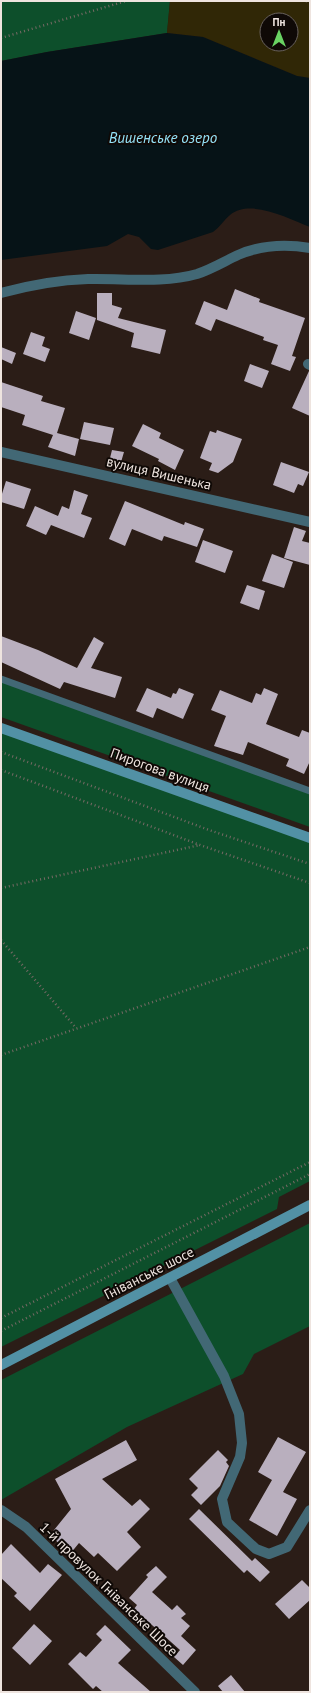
<svg xmlns="http://www.w3.org/2000/svg" width="311" height="1693" font-family="'PT Sans',sans-serif">
  <style>
    .green { fill: #0d4f2b }
    .sand { fill: #302706; fill-rule: evenodd }
    .water { fill: #061317 }
    .building { fill: #b9afbe }
    .lines { fill: none; stroke-linecap: round; stroke-linejoin: round }
    .path { stroke: #776a65; stroke-width: 2.5; stroke-dasharray: 1 3; stroke-linecap: butt }
    .lane { stroke: #426875; stroke-width: 7 }
    .street { stroke: #426875; stroke-width: 10 }
    .secondary { stroke: #5291a5; stroke-width: 10 }
    .labels { text-anchor: middle; dominant-baseline: central; stroke-width: 4; stroke-linejoin: round; paint-order: stroke }
    .street-label { font-size: 14px; fill: #eee4df; stroke: #0f0906 }
    .water-label { font-size: 15px; font-style: italic; fill: #95e3f8; stroke: #0f0906 }
  </style>
  <rect width="100%" height="100%" fill="#2b1d17"/>
  <path class="green" d="M 1,1 L 170,1 L 167,33 L 47,52 L 1,61 Z
    M 1,679 L 310,791 L 310,827 L 1,717 Z
    M 1,728 L 310,838 L 310,1181 L 279,1197 L 277,1209 L 1,1347 Z
    M 310,1223 L 310,1326 L 254,1354 L 243,1374 L 127,1427 L 1,1500 L 1,1380 Z"/>
  <path class="sand" d="M 170,1 L 310,1 L 310,78 L 297,76 L 203,37 L 167,33 ZM 267,20 L 291,20 L 291,44 L 267,44 Z"/>
  <path class="water" d="M 167,33 L 203,37 L 297,76 L 310,78 L 310,227 C 289,219 251,198 230,215 C 224,220 220,227 213,232 L 158,250 L 151,249 L 139,237 L 128,234 L 107,246 L 1,260 L 1,61 L 47,52 Z"/>
  <path class="building" d="M 235,289 L 260,299 L 259,302 L 305,318 L 292,356 L 296,357 L 290,371 L 271,364 L 278,345 L 263,340 L 264,337 L 216,319 L 211,331 L 195,324 L 204,301 L 227,310 Z
    M 97,293 L 112,293 L 112,305 L 122,308 L 118,318 L 166,330 L 160,354 L 131,347 L 134,333 L 97,320 Z
    M 76,311 L 96,318 L 89,340 L 69,333 Z
    M 31,332 L 45,337 L 42,346 L 50,349 L 45,362 L 23,354 Z
    M 1,347 L 16,353 L 12,364 L 1,359 Z
    M 250,364 L 269,371 L 262,388 L 244,381 Z
    M 309,371 L 310,371 L 310,416 L 292,408 Z
    M 1,382 L 43,396 L 41,401 L 65,408 L 57,433 L 79,439 L 75,456 L 48,447 L 53,435 L 22,425 L 25,415 L 1,407 Z
    M 84,422 L 114,428 L 110,445 L 80,439 Z
    M 143,424 L 161,433 L 159,438 L 184,450 L 175,470 L 158,461 L 159,459 L 132,446 Z
    M 217,430 L 242,439 L 233,462 L 218,473 L 209,470 L 212,463 L 200,458 L 210,431 L 216,433 Z
    M 112,450 L 124,452 L 119,469 L 108,466 Z
    M 281,462 L 309,472 L 303,486 L 298,484 L 294,493 L 273,485 Z
    M 6,481 L 31,489 L 24,509 L 1,502 L 1,497 Z
    M 74,490 L 88,495 L 81,514 L 92,518 L 84,538 L 51,525 L 46,535 L 26,526 L 35,506 L 58,516 L 62,506 L 69,509 Z
    M 125,501 L 184,525 L 185,522 L 204,529 L 197,547 L 164,536 L 162,541 L 132,529 L 125,546 L 109,539 Z
    M 294,527 L 306,531 L 302,541 L 310,543 L 310,565 L 284,558 Z
    M 203,540 L 233,551 L 225,573 L 195,562 Z
    M 272,554 L 293,562 L 284,588 L 262,581 Z
    M 247,585 L 265,591 L 259,610 L 240,603 Z
    M 1,636 L 38,650 L 77,668 L 94,637 L 104,643 L 91,668 L 122,677 L 115,698 L 64,682 L 60,689 L 1,662 Z
    M 147,688 L 171,698 L 173,693 L 176,694 L 179,688 L 194,694 L 183,719 L 157,708 L 153,718 L 136,711 Z
    M 264,688 L 278,694 L 266,724 L 299,737 L 302,730 L 310,733 L 310,761 L 304,774 L 286,766 L 289,759 L 248,742 L 243,755 L 214,746 L 226,716 L 211,710 L 220,690 L 252,703 L 256,693 L 261,695 Z
    M 278,1437 L 306,1452 L 283,1492 L 297,1499 L 277,1536 L 249,1520 L 272,1480 L 258,1472 Z
    M 126,1440 L 137,1460 L 102,1479 L 132,1506 L 140,1499 L 150,1509 L 127,1532 L 141,1547 L 117,1571 L 98,1553 L 94,1557 L 79,1543 L 70,1554 L 50,1535 L 71,1509 L 55,1479 Z
    M 218,1450 L 228,1460 L 226,1462 L 229,1466 L 220,1486 L 201,1505 L 191,1495 L 198,1488 L 189,1479 Z
    M 199,1509 L 252,1561 L 255,1558 L 270,1572 L 260,1582 L 247,1570 L 244,1573 L 189,1519 Z
    M 11,1544 L 40,1573 L 48,1564 L 62,1575 L 30,1611 L 14,1596 L 17,1593 L 1,1578 L 1,1555 Z
    M 156,1566 L 167,1577 L 152,1592 L 172,1610 L 177,1605 L 186,1614 L 181,1618 L 190,1626 L 181,1636 L 196,1650 L 183,1665 L 174,1657 L 180,1650 L 134,1609 L 137,1605 L 129,1598 L 148,1577 L 146,1575 Z
    M 302,1580 L 310,1588 L 310,1600 L 289,1619 L 275,1604 Z
    M 34,1624 L 52,1641 L 30,1665 L 12,1648 Z
    M 105,1625 L 131,1650 L 118,1663 L 151,1692 L 103,1692 L 96,1686 L 93,1689 L 68,1664 L 80,1652 L 86,1657 L 102,1640 L 96,1634 Z
    M 231,1675 L 245,1692 L 223,1692 L 218,1686 Z"/>
  <g class="lines">
    <path class="path" d="M 306,1 L 310,2
      M 1,38 L 126,1
      M 1,752 L 209,830 L 310,864
      M 1,770 L 200,845 L 310,883
      M 1,888 L 200,845
      M 1,940 L 76,1028
      M 1,1055 L 310,947
      M 1,1318 L 310,1162
      M 1,1331 L 310,1174"/>
    <path class="lane" d="M 1,679 L 310,791"/>
    <path class="street" d="M 1,293 C 30,285 58,280 88,279 C 124,278 162,284 197,274 C 212,269 225,261 238,255 C 261,245 286,244 310,248
      M 308,364 L 310,365
      M 1,452 L 310,522
      M 170,1278 L 224,1376 L 239,1414 L 242,1443 L 240,1457 L 222,1499 L 227,1522 L 256,1549 L 269,1554 L 287,1547 L 310,1510
      M 1,1510 L 26,1527 L 195,1692"/>
    <path class="secondary" d="M 1,728 L 310,838
      M 1,1365 L 310,1205"/>
  </g>
  <g class="labels">
    <g class="street-label">
      <text transform="translate(159 473) rotate(13)">вулиця Вишенька</text>
      <text transform="translate(160 770) rotate(20)">Пирогова вулиця</text>
      <text transform="translate(149 1273) rotate(-27)">Гніванське шосе</text>
      <text transform="translate(109 1589) rotate(44)">1-й провулок Гніванське Шосе</text>
    </g>
    <g class="water-label">
      <text x="163" y="137">Вишенське озеро</text>
    </g>
  </g>
  <rect width="311" height="1693" fill="none" stroke="#eee4df" stroke-width="4"/>
  <g transform="translate(279 32)"><circle r="19" fill="#0f0906" stroke="#68615d"/>
  <path d="M0-3L7 15L0 10L-7 15Z" fill="#6ad363"/>
  <text y="-6" font-size="11" font-weight="bold" text-anchor="middle" fill="#eee4df">Пн</text>
  </g>
</svg>
